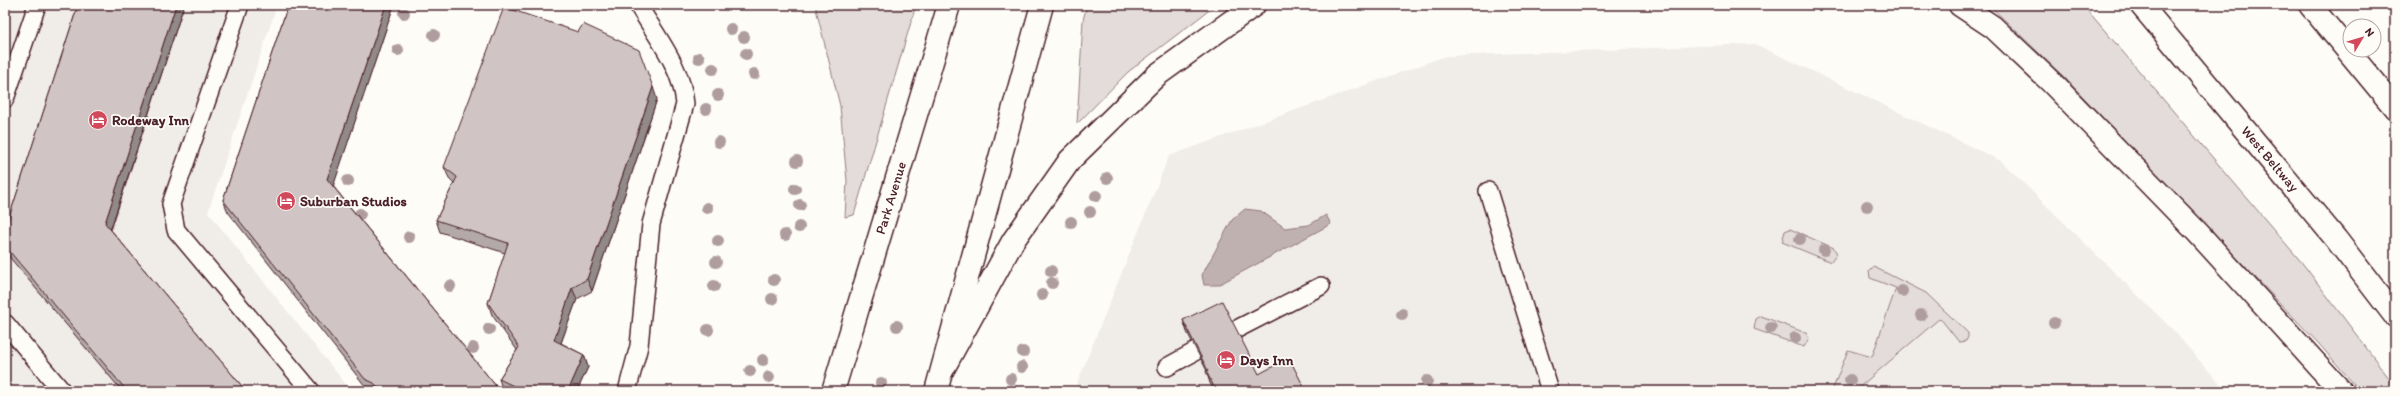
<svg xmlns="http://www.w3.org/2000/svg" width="2400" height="396" font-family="Itim,sans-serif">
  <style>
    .built { fill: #f0ece8 }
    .green { fill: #e3dcda; stroke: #967e82 }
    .water { fill: #c0b1b1; stroke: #91777b }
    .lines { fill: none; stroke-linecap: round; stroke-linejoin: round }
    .service-casing { stroke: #4a1f2b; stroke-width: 20 }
    .trunk-casing { stroke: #4a1f2b; stroke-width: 25 }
    .motorway-casing { stroke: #4a1f2b; stroke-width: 25 }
    .service { stroke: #fdfcf7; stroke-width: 17 }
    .trunk { stroke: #fdfcf7; stroke-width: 22 }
    .motorway { stroke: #fdfcf7; stroke-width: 22 }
    .tree { fill: #af9c9f }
    .wall { fill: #b3a9a9; stroke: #4a1f2b }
    .shaded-wall { fill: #928a89; stroke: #4a1f2b }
    .building { fill: #d0c5c4; stroke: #4a1f2b }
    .labels { text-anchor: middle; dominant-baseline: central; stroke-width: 3.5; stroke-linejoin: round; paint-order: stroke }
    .poi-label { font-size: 14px; font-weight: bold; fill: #4a1f2b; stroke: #fdfcf7; text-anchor: start }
    .street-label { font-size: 14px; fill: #4a1f2b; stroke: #fdfcf7 }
  </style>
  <rect width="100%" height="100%" fill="#fdfcf7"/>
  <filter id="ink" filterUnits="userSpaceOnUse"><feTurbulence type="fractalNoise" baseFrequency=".025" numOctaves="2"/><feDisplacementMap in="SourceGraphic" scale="8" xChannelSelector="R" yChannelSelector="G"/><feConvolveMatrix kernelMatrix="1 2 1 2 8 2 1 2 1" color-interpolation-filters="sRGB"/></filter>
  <g filter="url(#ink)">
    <path class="built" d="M 5,5 L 277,5 L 208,212 L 351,391 L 5,391 Z
      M 1755,44 L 2001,161 L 2172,329 L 2226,391 L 1074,391 L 1169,156 L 1446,56 Z"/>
    <path class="green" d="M 815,5 L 916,5 L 854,215 L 845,217 L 847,181 L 840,106 Z
      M 1087,5 L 1216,5 L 1128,72 L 1077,124 L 1083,20 Z
      M 1989,5 L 2083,5 L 2303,264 L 2395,386 L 2395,391 L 2360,391 L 2319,344 L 2065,78 Z
      M 1790,229 L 1834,248 L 1837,254 L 1831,262 L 1782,242 L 1785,231 Z
      M 1874,267 L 1926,293 L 1968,333 L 1968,337 L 1966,341 L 1959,342 L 1940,318 L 1855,391 L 1832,391 L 1848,350 L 1872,357 L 1896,288 L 1870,278 L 1869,270 Z
      M 1761,316 L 1806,333 L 1809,338 L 1804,347 L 1754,329 L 1756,319 Z"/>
    <path class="water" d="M 1245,209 L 1261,211 L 1285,228 L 1309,225 L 1326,215 L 1331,224 L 1218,285 L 1204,285 L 1202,275 L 1232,220 Z"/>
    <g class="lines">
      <g class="service-casing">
        <path id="service" d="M 240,5 L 171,204 L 176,230 L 311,391
          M 5,99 L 37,5
          M 1488,191 L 1550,391
          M 5,323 L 62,391
          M 1235,330 L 1321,286
          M 1167,367 L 1196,351
          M 627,391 L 639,346 L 651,224 L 685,104 C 682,67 656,36 638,5"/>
      </g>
      <g class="trunk-casing">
        <path id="trunk" d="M 833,391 L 949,5
          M 936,391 L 1042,5"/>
      </g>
      <g class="motorway-casing">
        <path id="motorway" d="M 1960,5 L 1993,27 L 2052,83 L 2198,233 L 2341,391
          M 2141,5 L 2336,239 L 2395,316
          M 2310,5 L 2395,108
          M 943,369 L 1013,241 L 1070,160 L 1157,75 L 1254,5"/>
      </g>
      <use href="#service" class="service"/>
      <use href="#trunk" class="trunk"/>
      <use href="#motorway" class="motorway"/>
    </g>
    <g class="tree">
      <circle cx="404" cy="13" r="6"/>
      <circle cx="731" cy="29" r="6"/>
      <circle cx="434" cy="35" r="6"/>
      <circle cx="744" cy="37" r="6"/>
      <circle cx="398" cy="50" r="6"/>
      <circle cx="746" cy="54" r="6"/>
      <circle cx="699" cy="58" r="6"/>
      <circle cx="713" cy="69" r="6"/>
      <circle cx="754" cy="74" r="6"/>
      <circle cx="718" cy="95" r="6"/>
      <circle cx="706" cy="109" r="6"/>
      <circle cx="719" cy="142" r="6"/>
      <circle cx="797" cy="161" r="6"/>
      <circle cx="1107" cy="178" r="6"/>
      <circle cx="348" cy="181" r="6"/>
      <circle cx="795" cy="189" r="6"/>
      <circle cx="1096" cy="196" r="6"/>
      <circle cx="800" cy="205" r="6"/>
      <circle cx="1867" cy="206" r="6"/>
      <circle cx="707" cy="208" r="6"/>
      <circle cx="1090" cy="212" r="6"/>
      <circle cx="360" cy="214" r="6"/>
      <circle cx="1071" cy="222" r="6"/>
      <circle cx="799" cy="227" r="6"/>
      <circle cx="785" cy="235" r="6"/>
      <circle cx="409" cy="237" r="6"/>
      <circle cx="1800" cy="239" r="6"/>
      <circle cx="718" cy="241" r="6"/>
      <circle cx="1824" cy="250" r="6"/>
      <circle cx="716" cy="262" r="6"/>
      <circle cx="1051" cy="271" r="6"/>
      <circle cx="774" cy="280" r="6"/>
      <circle cx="1052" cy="283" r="6"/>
      <circle cx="450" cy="286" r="6"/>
      <circle cx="714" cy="286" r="6"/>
      <circle cx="1902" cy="291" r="6"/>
      <circle cx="1042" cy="295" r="6"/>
      <circle cx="772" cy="299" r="6"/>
      <circle cx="1402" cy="314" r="6"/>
      <circle cx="1921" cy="315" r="6"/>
      <circle cx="2054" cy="323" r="6"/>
      <circle cx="897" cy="326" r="6"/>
      <circle cx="1771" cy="328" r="6"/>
      <circle cx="489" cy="329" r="6"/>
      <circle cx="708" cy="330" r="6"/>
      <circle cx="1795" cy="338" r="6"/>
      <circle cx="473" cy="348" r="6"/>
      <circle cx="1023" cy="352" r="6"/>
      <circle cx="763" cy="360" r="6"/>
      <circle cx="1022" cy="367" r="6"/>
      <circle cx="750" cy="371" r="6"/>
      <circle cx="769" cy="377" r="6"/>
      <circle cx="1011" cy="379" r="6"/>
      <circle cx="1850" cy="380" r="6"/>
      <circle cx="1427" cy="381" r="6"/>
      <circle cx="881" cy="383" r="6"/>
    </g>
    <path class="wall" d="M 78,5 L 184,5 L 111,230 L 246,391 L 122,391 L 6,253 L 5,251 L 5,230 Z
      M 288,5 L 394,5 L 333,186 L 500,391 L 369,391 L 228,212 L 223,200 Z
      M 657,99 L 592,291 L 577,299 L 561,343 L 584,355 L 588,367 L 577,391 L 503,391 L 499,379 L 517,350 L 492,315 L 488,303 L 505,253 L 440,232 L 436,220 L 454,183 L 449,178 L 444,167 Z
      M 1183,320 L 1259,374 L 1306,391 L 1214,391 L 1210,383 L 1206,371 L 1207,371 L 1187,332 Z"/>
    <path class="shaded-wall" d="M 176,5 L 184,5 L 109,234 L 105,223 Z
      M 386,5 L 394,5 L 332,190 L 327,179 Z
      M 653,87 L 657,99 L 592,291 L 587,279 Z
      M 572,288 L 577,299 L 558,351 L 554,340 Z
      M 584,355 L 588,367 L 577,391 L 568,391 Z"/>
    <path class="building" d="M 78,5 L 176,5 L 105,223 L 246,391 L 127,391 L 5,246 L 5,230 Z
      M 288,5 L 386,5 L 327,179 L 500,391 L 380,391 L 374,383 L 365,379 L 223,200 Z
      M 504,7 L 578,32 L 583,24 L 639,50 L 653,87 L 587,279 L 572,288 L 554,340 L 584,355 L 568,391 L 524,391 L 499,379 L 519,347 L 488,303 L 508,243 L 436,220 L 457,177 L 444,167 Z
      M 1222,301 L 1259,374 L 1289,358 L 1306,391 L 1216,391 L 1206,371 L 1208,371 L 1183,320 Z"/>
  </g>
  <defs>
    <g id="hotel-disc" transform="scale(1)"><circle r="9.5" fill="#d1495b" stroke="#fdfcf7"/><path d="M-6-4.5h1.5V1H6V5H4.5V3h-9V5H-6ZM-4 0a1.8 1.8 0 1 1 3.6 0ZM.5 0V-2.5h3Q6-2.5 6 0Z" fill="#fff"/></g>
  </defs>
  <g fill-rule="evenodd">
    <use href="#hotel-disc" x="98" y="120"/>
    <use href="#hotel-disc" x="286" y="201"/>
    <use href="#hotel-disc" x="1226" y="360"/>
  </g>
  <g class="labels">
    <g class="poi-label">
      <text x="112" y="120">Rodeway Inn</text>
      <text x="300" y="201">Suburban Studios</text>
      <text x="1240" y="360">Days Inn</text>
    </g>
    <g class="street-label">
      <text transform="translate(2270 159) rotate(50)">West Beltway</text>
      <text transform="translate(891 198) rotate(-73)">Park Avenue</text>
    </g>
  </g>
  <rect width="2400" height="396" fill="none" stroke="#fdfcf7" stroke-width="20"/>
  <rect x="10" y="10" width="2380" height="376" fill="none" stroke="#4a1f2b" stroke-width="1.5" filter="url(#ink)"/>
  <g transform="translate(2362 38) rotate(52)"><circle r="19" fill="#fdfcf7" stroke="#b5a4a5"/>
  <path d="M0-3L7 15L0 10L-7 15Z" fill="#d1495b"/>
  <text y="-6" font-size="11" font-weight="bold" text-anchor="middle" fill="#4a1f2b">N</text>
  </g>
</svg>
